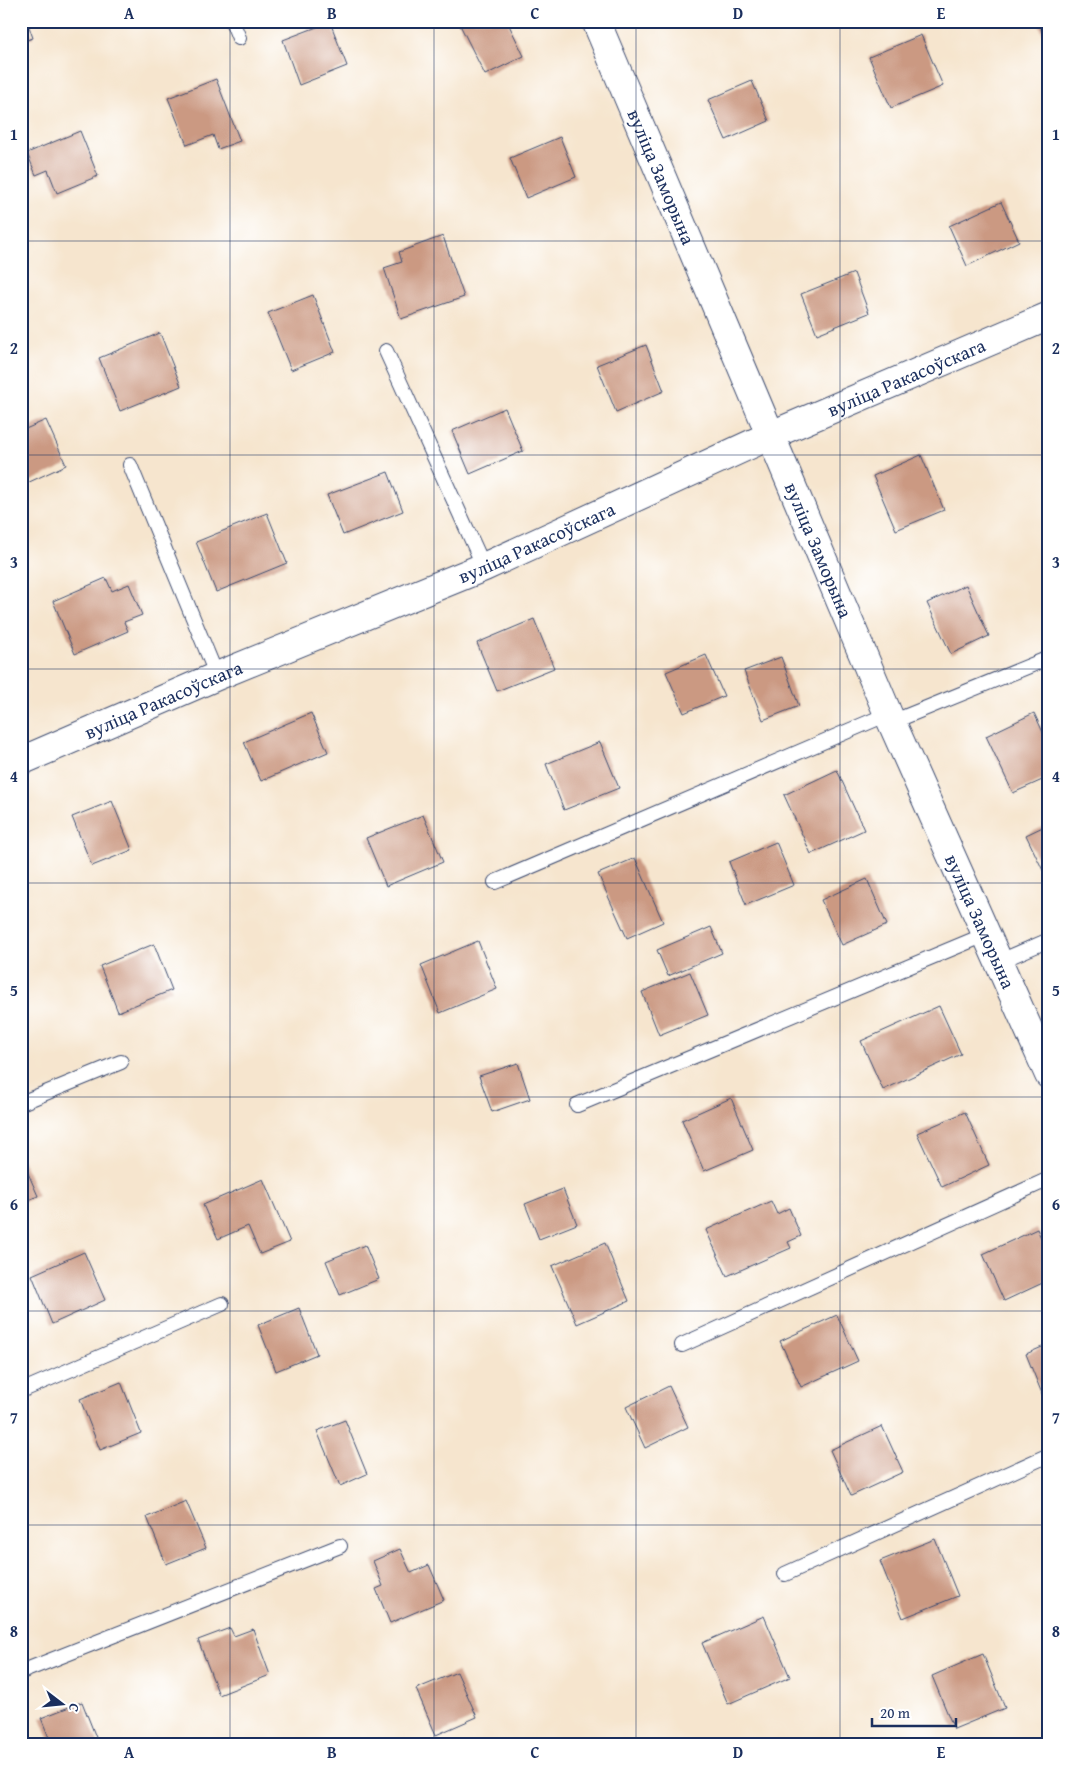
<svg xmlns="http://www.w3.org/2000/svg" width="1070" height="1766" font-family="'Gentium Book Plus',serif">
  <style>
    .building { fill: #cb9982 }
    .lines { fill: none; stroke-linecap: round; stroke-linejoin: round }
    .lane-casing { stroke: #3c4a6f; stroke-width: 16 }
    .street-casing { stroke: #3c4a6f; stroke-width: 30 }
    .lane { stroke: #fff; stroke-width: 14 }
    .street { stroke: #fff; stroke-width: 28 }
    .grid { fill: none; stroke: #1b2f5e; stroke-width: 1; stroke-opacity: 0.55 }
    .labels { text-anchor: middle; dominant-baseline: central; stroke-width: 4.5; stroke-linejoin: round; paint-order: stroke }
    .street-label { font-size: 19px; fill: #1b2f5e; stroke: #fff }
    .neatline { fill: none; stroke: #1b2f5e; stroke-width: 2 }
    .grid-label { font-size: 16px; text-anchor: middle; font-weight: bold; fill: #1b2f5e }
  </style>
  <rect width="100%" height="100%" fill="#fff"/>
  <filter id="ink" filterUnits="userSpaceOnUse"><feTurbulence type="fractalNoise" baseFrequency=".02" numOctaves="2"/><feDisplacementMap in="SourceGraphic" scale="10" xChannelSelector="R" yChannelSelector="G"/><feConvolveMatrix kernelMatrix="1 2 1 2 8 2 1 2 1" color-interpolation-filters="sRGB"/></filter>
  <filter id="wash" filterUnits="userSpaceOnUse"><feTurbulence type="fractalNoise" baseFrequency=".0096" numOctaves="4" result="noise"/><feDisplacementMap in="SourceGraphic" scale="20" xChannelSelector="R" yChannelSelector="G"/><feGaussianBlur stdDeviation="1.12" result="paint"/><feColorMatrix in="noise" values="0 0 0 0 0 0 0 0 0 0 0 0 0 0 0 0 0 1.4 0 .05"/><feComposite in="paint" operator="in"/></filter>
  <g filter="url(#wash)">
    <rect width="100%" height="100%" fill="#f6e5ce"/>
    <g id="blocks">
      <path class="building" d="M 21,21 L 27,21 L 33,38 L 21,42 Z
        M 458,21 L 507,21 L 524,56 L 485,75 Z
        M 1038,21 L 1049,21 L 1049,36 L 1044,37 Z
        M 330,22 L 347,66 L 299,85 L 283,40 Z
        M 921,35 L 943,86 L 891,108 L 869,57 Z
        M 216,79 L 240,141 L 218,149 L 213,135 L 187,145 L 168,98 Z
        M 752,81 L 769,121 L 726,140 L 708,100 Z
        M 80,131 L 98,176 L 57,193 L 48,170 L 36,175 L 27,153 Z
        M 560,137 L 576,177 L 526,198 L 510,158 Z
        M 1001,202 L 1019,241 L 967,266 L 949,226 Z
        M 443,236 L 464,297 L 401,319 L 384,268 L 402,262 L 399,252 Z
        M 854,273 L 869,313 L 817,334 L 801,294 Z
        M 313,295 L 335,352 L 291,370 L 268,313 Z
        M 160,333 L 181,386 L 120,411 L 99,358 Z
        M 646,345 L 664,391 L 616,412 L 597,365 Z
        M 505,408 L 523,451 L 470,474 L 452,431 Z
        M 46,420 L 66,465 L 25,484 L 21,475 L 21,431 Z
        M 921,455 L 944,510 L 896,530 L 873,476 Z
        M 388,472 L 403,511 L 343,535 L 327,495 Z
        M 267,513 L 287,563 L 216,592 L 196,542 Z
        M 106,578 L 112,591 L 129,584 L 142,615 L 124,622 L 128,631 L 75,654 L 53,601 Z
        M 966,585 L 989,636 L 951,654 L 927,603 Z
        M 534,619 L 554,668 L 497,691 L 477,643 Z
        M 706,655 L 724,696 L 684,713 L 666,672 Z
        M 781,657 L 799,706 L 763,720 L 744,671 Z
        M 311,713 L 328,752 L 261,781 L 244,742 Z
        M 1034,713 L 1049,745 L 1049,777 L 1013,793 L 986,736 Z
        M 600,742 L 619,788 L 564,810 L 546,764 Z
        M 837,770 L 864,830 L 811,854 L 784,795 Z
        M 112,801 L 132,850 L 92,866 L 72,817 Z
        M 423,815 L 443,862 L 386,886 L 366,838 Z
        M 1049,824 L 1049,883 L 1026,835 Z
        M 776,842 L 794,885 L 746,905 L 729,862 Z
        M 635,858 L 663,922 L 627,938 L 598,874 Z
        M 867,879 L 887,925 L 842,945 L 821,900 Z
        M 711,927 L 722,953 L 668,976 L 657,950 Z
        M 478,941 L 497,989 L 440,1013 L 421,965 Z
        M 154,944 L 172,990 L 118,1012 L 100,966 Z
        M 690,972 L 708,1015 L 659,1035 L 642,992 Z
        M 939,1006 L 961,1054 L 883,1090 L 861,1041 Z
        M 518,1063 L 530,1099 L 492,1112 L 479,1076 Z
        M 731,1098 L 753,1150 L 704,1171 L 682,1120 Z
        M 965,1112 L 989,1165 L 942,1187 L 917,1133 Z
        M 21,1157 L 38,1196 L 21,1203 Z
        M 263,1179 L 290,1242 L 260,1254 L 248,1226 L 218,1239 L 203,1205 Z
        M 563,1189 L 577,1224 L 539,1239 L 525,1204 Z
        M 771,1201 L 777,1214 L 789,1208 L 801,1236 L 788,1242 L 791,1248 L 727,1276 L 706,1230 Z
        M 1037,1229 L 1049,1255 L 1049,1280 L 1004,1301 L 983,1254 Z
        M 605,1243 L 629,1301 L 577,1324 L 552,1266 Z
        M 365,1245 L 379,1279 L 340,1295 L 326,1261 Z
        M 84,1252 L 105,1300 L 52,1324 L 32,1275 Z
        M 299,1308 L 317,1354 L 276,1371 L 258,1325 Z
        M 837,1315 L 858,1361 L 801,1387 L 780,1341 Z
        M 1049,1344 L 1049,1406 L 1047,1406 L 1026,1354 Z
        M 121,1382 L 141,1433 L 100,1450 L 80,1399 Z
        M 669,1386 L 688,1427 L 645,1448 L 626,1407 Z
        M 345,1420 L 367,1474 L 340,1486 L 317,1431 Z
        M 882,1426 L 903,1472 L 851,1496 L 830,1450 Z
        M 186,1501 L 206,1548 L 166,1564 L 147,1517 Z
        M 935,1539 L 958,1596 L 903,1618 L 880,1561 Z
        M 400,1549 L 411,1573 L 429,1565 L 444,1600 L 390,1623 L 376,1589 L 383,1586 L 373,1561 Z
        M 764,1616 L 790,1677 L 728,1704 L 702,1643 Z
        M 230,1628 L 234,1636 L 253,1629 L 270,1675 L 219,1695 L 198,1640 Z
        M 983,1654 L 1005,1708 L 954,1729 L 932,1676 Z
        M 457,1672 L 477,1717 L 436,1735 L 416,1689 Z
        M 82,1702 L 99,1745 L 52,1745 L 41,1718 Z"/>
    </g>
  </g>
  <g filter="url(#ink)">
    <use href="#blocks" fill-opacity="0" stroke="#3c4a6f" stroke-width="1"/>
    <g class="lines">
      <g class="lane-casing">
        <path id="lane" d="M 232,21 L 239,38
          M 386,351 L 484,567
          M 130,465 L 217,676
          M 892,722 L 1049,658
          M 495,882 L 888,714
          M 998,962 L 1049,940
          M 21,1103 L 121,1062
          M 577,1105 L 987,934
          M 682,1345 L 1049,1179
          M 21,1391 L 222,1304
          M 785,1574 L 1049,1455
          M 21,1672 L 340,1546"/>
      </g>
      <g class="street-casing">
        <g id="street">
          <path id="s1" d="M 596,21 L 888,714 L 1049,1075"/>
          <path id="s2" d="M 21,761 L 217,676 L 484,567 L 769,436 L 1049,316"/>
        </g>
      </g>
      <use href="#lane" class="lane"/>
      <use href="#street" class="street"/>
    </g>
  </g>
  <path class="grid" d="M 230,21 L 230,1745M 434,21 L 434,1745M 636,21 L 636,1745M 840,21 L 840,1745M 21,241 L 1049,241M 21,455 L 1049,455M 21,669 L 1049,669M 21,883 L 1049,883M 21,1097 L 1049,1097M 21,1311 L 1049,1311M 21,1525 L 1049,1525"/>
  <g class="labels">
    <g class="street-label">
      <text stroke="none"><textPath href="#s1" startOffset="169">вуліца Заморына</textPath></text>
      <text stroke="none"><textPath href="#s2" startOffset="965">вуліца Ракасоўскага</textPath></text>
      <text stroke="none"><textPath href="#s2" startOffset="560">вуліца Ракасоўскага</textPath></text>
      <text stroke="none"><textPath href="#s1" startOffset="574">вуліца Заморына</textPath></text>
      <text stroke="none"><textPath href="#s2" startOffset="155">вуліца Ракасоўскага</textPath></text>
      <text stroke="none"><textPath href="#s1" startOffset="979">вуліца Заморына</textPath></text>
    </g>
  </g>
  <rect width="1070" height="1766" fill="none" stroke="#fff" stroke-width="55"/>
  <g transform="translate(62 1704) rotate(106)" stroke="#ffffff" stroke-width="4" paint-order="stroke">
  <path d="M0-4L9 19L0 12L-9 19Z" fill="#1b2f5e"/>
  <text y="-8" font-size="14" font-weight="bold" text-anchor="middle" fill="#1b2f5e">С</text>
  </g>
  <path d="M872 1718v8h84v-8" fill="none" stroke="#1b2f5e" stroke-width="2.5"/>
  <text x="880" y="1718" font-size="15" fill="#1b2f5e" stroke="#ffffff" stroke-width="4" paint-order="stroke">20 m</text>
  <rect x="28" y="28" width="1014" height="1710" class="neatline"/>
  <g class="grid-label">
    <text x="129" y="19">A</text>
    <text x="332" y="19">B</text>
    <text x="535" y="19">C</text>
    <text x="738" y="19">D</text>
    <text x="941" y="19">E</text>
    <text x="14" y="140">1</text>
    <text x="1056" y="140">1</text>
    <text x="14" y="354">2</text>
    <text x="1056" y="354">2</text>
    <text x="14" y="568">3</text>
    <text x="1056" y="568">3</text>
    <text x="14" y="782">4</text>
    <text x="1056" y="782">4</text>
    <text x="14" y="996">5</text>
    <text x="1056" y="996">5</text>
    <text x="14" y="1210">6</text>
    <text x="1056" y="1210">6</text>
    <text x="14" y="1423">7</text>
    <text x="1056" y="1423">7</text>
    <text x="14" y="1637">8</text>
    <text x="1056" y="1637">8</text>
    <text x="129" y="1758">A</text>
    <text x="332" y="1758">B</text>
    <text x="535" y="1758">C</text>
    <text x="738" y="1758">D</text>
    <text x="941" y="1758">E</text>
  </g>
</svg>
